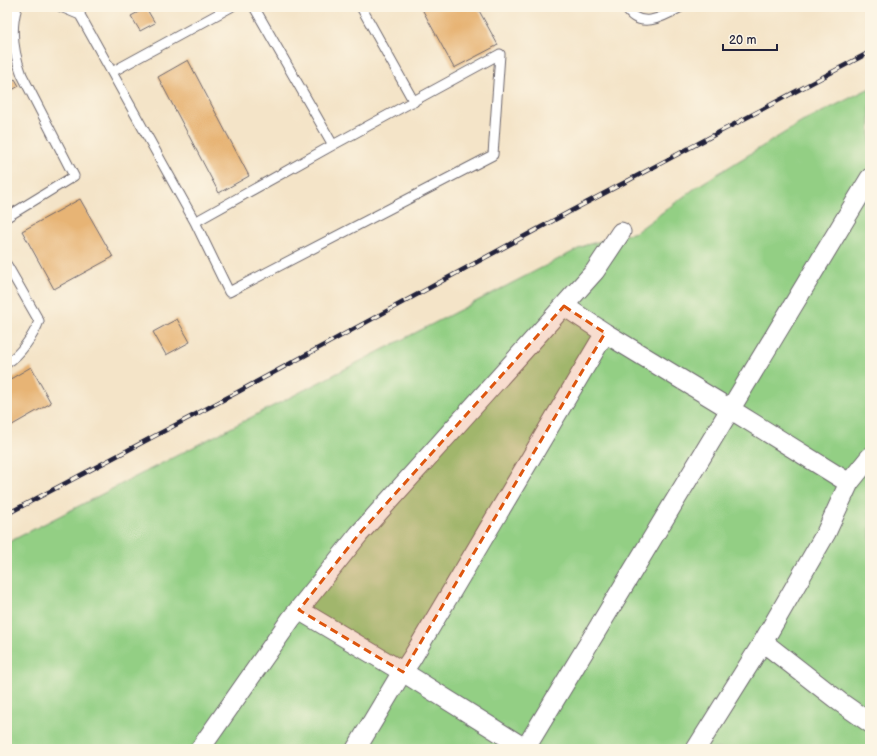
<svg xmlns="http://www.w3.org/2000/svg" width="877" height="756" font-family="'Balsamiq Sans',sans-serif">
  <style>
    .green { fill: #93cf84; stroke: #5a7860 }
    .building { fill: #e7b475 }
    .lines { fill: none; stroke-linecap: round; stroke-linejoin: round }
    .service-casing { stroke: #6c666c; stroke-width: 11 }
    .minor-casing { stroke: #6c666c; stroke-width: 21 }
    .service { stroke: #fff; stroke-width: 9 }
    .minor { stroke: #fff; stroke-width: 19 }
    .rail-casing { stroke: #22223b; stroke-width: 4.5 }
    .rail { stroke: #fcf5e5; stroke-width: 3; stroke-dasharray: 9; stroke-linecap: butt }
    .marked { fill: #de560e; fill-opacity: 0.2; stroke: #de560e; stroke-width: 3; stroke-dasharray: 8 5; stroke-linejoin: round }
  </style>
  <rect width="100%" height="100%" fill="#fcf5e5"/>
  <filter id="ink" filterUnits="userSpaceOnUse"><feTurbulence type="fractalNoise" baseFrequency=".025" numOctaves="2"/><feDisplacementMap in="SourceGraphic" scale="8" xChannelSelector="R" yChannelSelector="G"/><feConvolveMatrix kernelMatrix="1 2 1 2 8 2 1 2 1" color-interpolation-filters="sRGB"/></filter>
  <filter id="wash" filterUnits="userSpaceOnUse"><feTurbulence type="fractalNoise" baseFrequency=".012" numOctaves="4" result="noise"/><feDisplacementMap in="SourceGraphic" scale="16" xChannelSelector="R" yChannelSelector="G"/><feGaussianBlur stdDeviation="0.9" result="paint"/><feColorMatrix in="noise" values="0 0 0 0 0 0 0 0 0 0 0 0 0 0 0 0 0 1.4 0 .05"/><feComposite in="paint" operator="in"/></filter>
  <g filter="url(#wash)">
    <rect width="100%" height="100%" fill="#f4e4c8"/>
    <path class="green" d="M 870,88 L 870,749 L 7,749 L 7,543 L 586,245 L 636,232 L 698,186 L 802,122 Z"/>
    <g id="blocks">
      <path class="building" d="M 426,7 L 477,7 L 498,45 L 454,68 L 422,9 Z
        M 146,8 L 155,23 L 140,31 L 131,16 Z
        M 188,60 L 249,176 L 219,193 L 158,77 Z
        M 7,77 L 10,82 L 15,79 L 19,86 L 7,93 Z
        M 80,199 L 113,257 L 54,289 L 22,231 Z
        M 177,319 L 190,342 L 166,355 L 153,332 Z
        M 31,367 L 51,403 L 7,428 L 7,381 Z"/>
    </g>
  </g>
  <g filter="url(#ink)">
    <use href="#blocks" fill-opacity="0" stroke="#6c666c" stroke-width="1"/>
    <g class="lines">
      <g class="service-casing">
        <path id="service" d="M 61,7 L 80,15
          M 81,7 L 80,15 L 195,222 L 333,145 L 500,54
          M 254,7 L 333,145
          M 361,7 L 414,102
          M 625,7 C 639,31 663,17 681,7
          M 112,72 L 231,7
          M 7,217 L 74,176 L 22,75 C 14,54 10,30 17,7
          M 195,222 L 229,292 L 493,155 L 500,54
          M 7,265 L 39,321 C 34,335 20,355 7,363"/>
      </g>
      <g class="minor-casing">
        <path id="minor" d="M 564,306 L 605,333 L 730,409 L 849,483
          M 299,610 L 403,672 L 526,749
          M 763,642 L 840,702 L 870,723
          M 200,749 L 291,619 L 359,534 L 595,271 L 621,232
          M 356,749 L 398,679 L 412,658 L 605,333
          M 525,749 L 870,178
          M 696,749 L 763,642 L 826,533 L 849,483 L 870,457"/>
      </g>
      <use href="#service" class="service"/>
      <use href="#minor" class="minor"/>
      <g class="rail-casing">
        <path id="rail" d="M 7,514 L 236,393 L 569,212 L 870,52"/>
      </g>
      <use href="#rail" class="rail"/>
    </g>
  </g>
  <path class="marked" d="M 564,306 L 605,333 L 403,672 L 299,610 L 359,534 Z"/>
  <rect width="877" height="756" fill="none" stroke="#fcf5e5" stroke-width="24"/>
  <path d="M723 44v6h54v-6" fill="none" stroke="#22223b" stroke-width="2"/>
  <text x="729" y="44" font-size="12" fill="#22223b" stroke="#fcf5e5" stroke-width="3" paint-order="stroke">20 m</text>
</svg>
